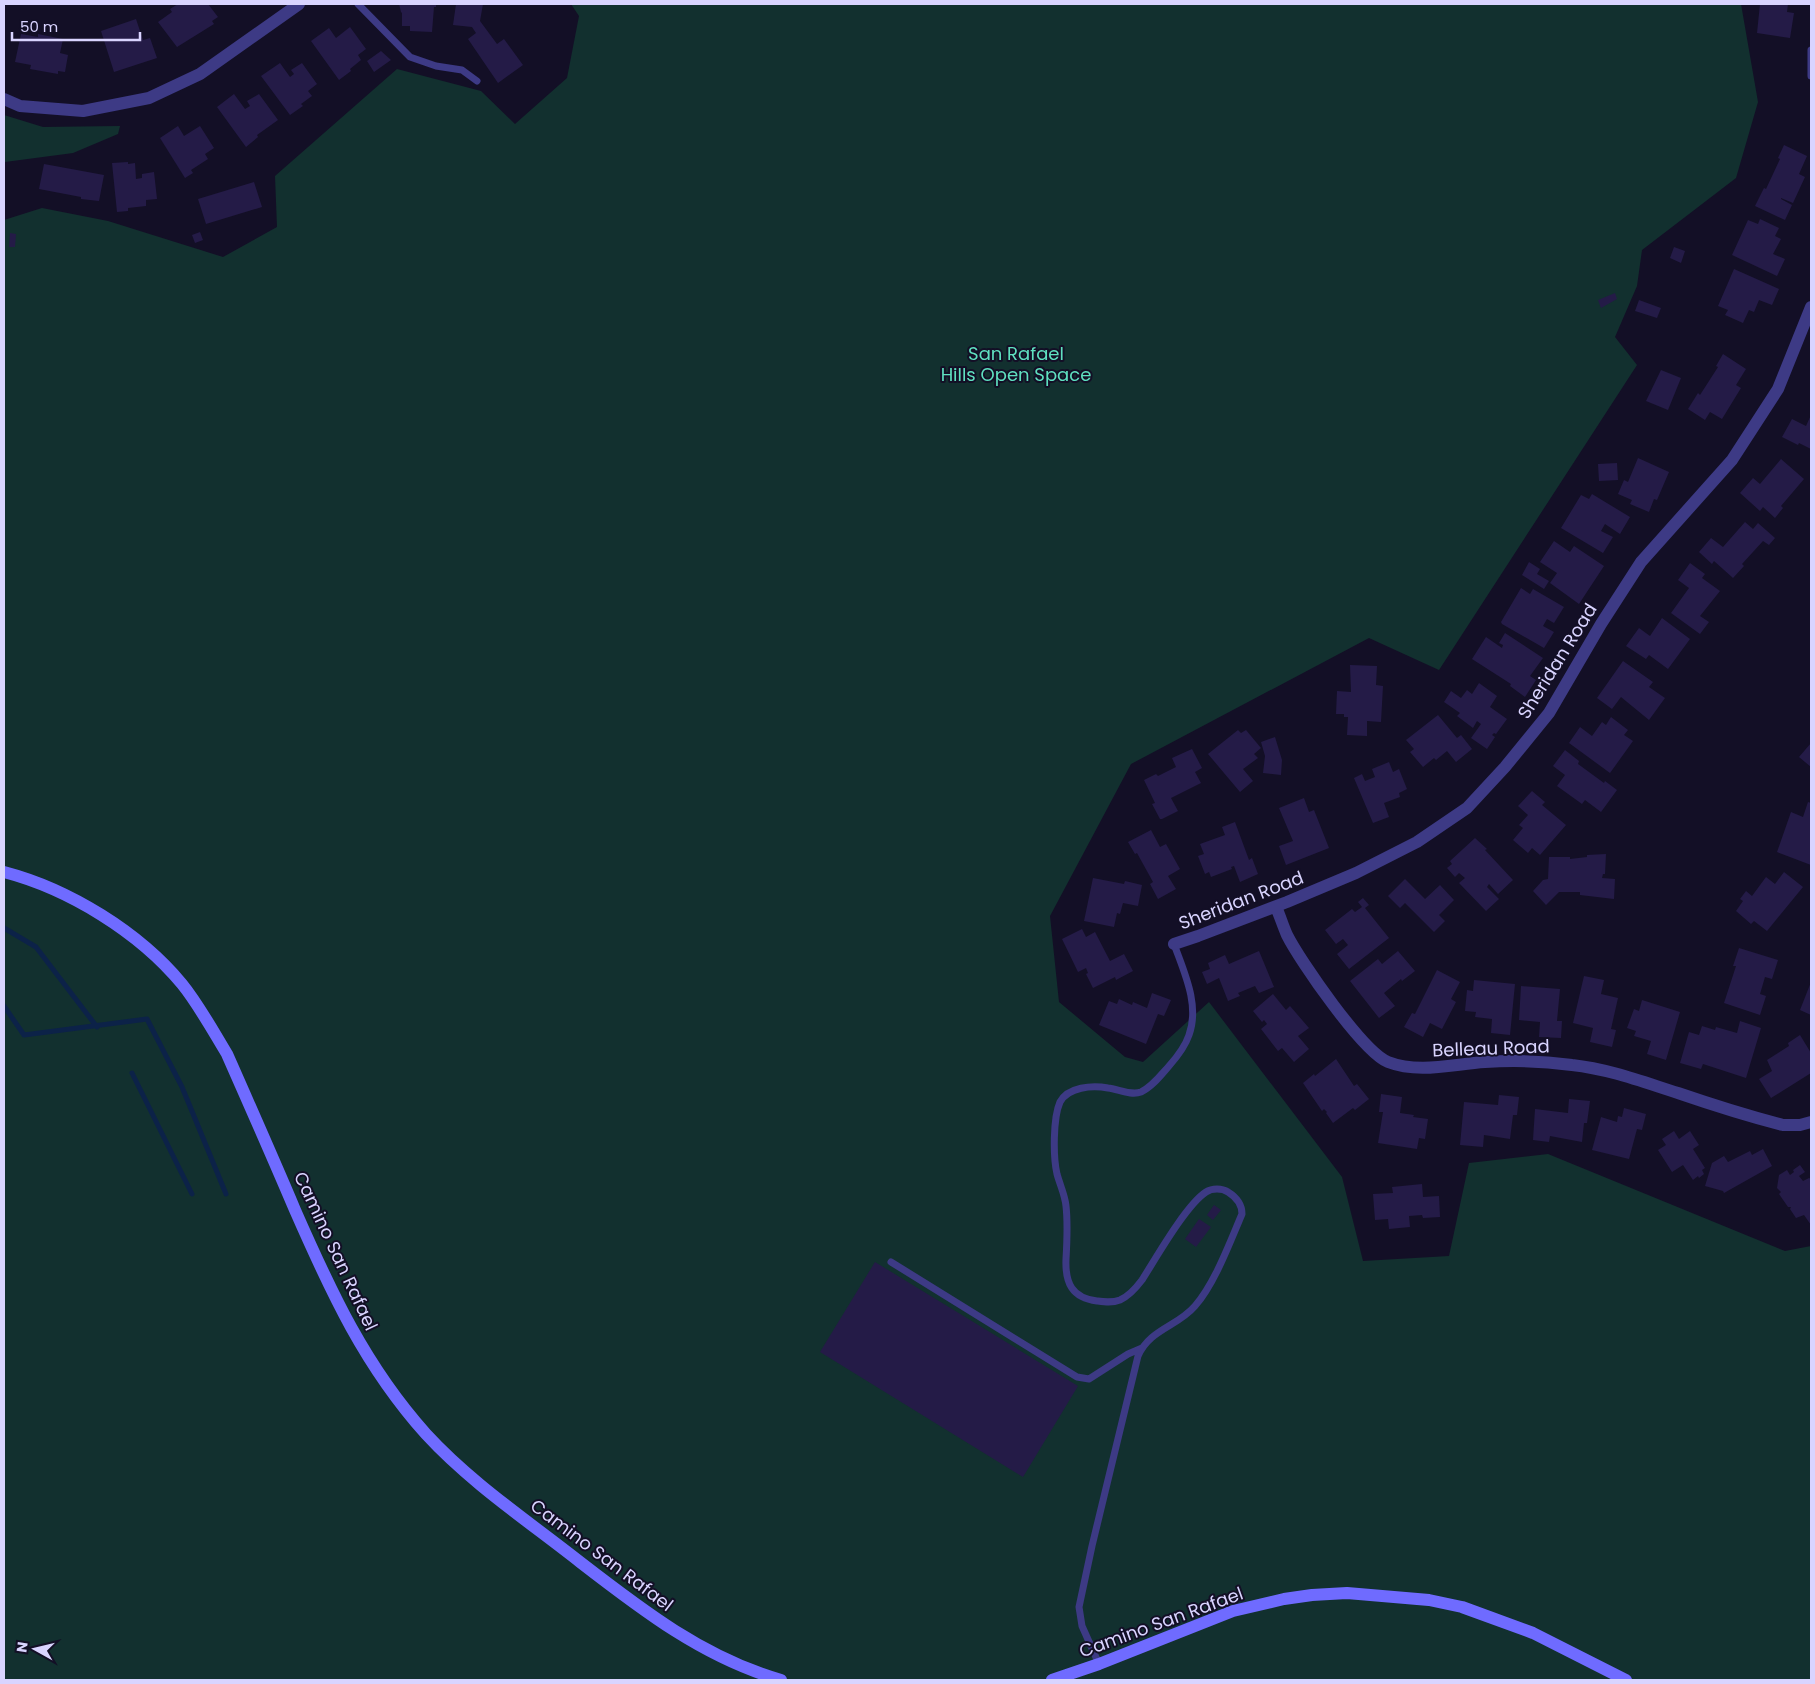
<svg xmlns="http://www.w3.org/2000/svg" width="1815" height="1684" font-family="Poppins,sans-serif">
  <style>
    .green { fill: #12302f }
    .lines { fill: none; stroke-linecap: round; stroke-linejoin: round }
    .stream { stroke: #0c2248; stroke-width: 5 }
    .building { fill: #241b47 }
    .lane { stroke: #3d3a85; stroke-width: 7 }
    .street { stroke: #3d3a85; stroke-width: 12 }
    .secondary { stroke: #6f6bff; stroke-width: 12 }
    .labels { text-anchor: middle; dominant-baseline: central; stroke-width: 4; stroke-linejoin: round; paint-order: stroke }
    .park-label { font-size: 18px; fill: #5fe0c0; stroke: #130f26 }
    .street-label { font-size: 18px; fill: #d9d4ff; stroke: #130f26 }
  </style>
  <rect width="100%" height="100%" fill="#130f26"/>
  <path class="green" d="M 571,4 L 1741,4 L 1758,102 L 1736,178 L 1642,250 L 1637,286 L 1615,337 L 1637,365 L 1439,670 L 1369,638 L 1131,764 L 1050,916 L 1059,1002 L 1125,1057 L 1143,1062 L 1209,1002 L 1342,1177 L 1363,1261 L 1449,1256 L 1469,1163 L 1548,1154 L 1785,1251 L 1811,1246 L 1811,1680 L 4,1680 L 4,220 L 42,208 L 108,221 L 223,257 L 277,227 L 275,176 L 397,69 L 481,91 L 515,124 L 567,78 L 579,16 Z
    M 4,115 L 43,127 L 120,126 L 118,134 L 73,153 L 5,162 L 4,164 Z"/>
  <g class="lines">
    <path class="stream" d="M 4,928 L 36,947 L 97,1027
      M 4,1006 L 24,1035 L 147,1019 L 182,1087 L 226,1194
      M 132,1073 L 192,1194"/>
  </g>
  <path class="building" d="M 178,4 L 208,4 L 218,17 L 212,21 L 214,24 L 177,47 L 158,22 L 172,12 L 170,9 Z
    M 399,4 L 436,4 L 436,7 L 434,7 L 432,32 L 410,31 L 410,26 L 402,26 L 402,13 L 401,12 Z
    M 456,4 L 483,4 L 480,21 L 497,44 L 504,39 L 523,65 L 498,83 L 468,39 L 476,33 L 472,27 L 453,25 Z
    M 1760,4 L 1788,4 L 1787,12 L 1794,13 L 1790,38 L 1757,33 Z
    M 136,19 L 143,40 L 150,38 L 157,58 L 114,72 L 101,31 Z
    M 350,27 L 366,49 L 358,55 L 361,60 L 350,69 L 351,71 L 339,80 L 311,41 L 329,28 L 336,38 Z
    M 21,34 L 38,37 L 38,34 L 63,39 L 60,53 L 68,55 L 65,72 L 58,71 L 58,74 L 30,69 L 31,65 L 15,62 Z
    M 381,51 L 391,60 L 374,72 L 367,61 Z
    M 280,63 L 290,77 L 294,74 L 291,70 L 302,63 L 317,84 L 308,91 L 312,96 L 301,104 L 303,106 L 290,115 L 261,76 Z
    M 234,94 L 245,109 L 250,106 L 247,101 L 259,94 L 278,120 L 257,135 L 258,137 L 246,147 L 217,107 Z
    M 178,126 L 184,136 L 200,126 L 214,148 L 205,154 L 208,159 L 191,170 L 193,173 L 185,178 L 160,138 Z
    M 1784,145 L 1807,156 L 1799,174 L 1805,177 L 1793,203 L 1781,198 L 1781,199 L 1792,205 L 1785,220 L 1755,206 L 1764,188 L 1766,189 L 1780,159 L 1778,158 Z
    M 128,162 L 128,164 L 135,163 L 136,179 L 142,178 L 142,174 L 154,172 L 157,199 L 146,200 L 146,206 L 128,208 L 128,211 L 117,212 L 112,163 Z
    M 44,164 L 104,175 L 99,201 L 81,199 L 81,197 L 39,189 Z
    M 254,182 L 262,207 L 206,224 L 198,199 Z
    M 1760,219 L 1779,228 L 1775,236 L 1781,239 L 1773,254 L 1785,259 L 1777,276 L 1732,255 L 1748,220 L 1758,224 Z
    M 200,232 L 203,240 L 195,243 L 192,235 Z
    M 10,233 L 16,234 L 15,247 L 9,247 Z
    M 1674,247 L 1685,251 L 1681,263 L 1670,258 Z
    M 1734,269 L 1779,289 L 1772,305 L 1759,300 L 1754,312 L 1749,310 L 1743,323 L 1725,315 L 1728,310 L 1718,306 Z
    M 1615,293 L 1617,299 L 1601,308 L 1598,300 Z
    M 1639,300 L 1661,308 L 1657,318 L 1635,311 Z
    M 1723,354 L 1746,369 L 1736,385 L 1741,388 L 1722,419 L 1710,412 L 1705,420 L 1688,409 L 1698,393 L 1700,395 L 1718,367 L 1716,366 Z
    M 1661,370 L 1681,378 L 1668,410 L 1646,401 Z
    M 1811,415 L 1811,449 L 1799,443 L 1798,445 L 1782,437 L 1792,419 L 1806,426 Z
    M 1638,458 L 1669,472 L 1657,500 L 1654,499 L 1649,512 L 1630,504 L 1632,500 L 1618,494 L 1624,480 L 1628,482 Z
    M 1781,459 L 1804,479 L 1781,506 L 1783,508 L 1775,518 L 1763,507 L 1760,511 L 1740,493 L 1753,478 L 1760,484 Z
    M 1617,463 L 1618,480 L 1599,481 L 1598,464 Z
    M 1592,494 L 1630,517 L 1620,534 L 1605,524 L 1601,531 L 1613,537 L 1603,553 L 1561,528 L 1581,495 L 1589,499 Z
    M 1745,522 L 1753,529 L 1758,523 L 1775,538 L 1769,545 L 1763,541 L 1742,564 L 1744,566 L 1733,578 L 1714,561 L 1712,564 L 1699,552 L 1711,538 L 1723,547 Z
    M 1554,541 L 1570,552 L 1574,546 L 1604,566 L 1579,604 L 1550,583 L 1557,573 L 1540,562 Z
    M 1529,562 L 1540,569 L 1537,574 L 1549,581 L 1544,589 L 1522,575 Z
    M 1690,563 L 1705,574 L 1702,578 L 1720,591 L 1700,616 L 1709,622 L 1700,634 L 1671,613 L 1689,588 L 1678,580 Z
    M 1521,588 L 1530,594 L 1533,589 L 1564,607 L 1554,623 L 1547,619 L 1543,626 L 1554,632 L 1544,648 L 1502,624 L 1501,622 Z
    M 1662,618 L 1690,639 L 1668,669 L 1649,655 L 1646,659 L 1626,646 L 1639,628 L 1650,636 Z
    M 1505,633 L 1543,658 L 1530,676 L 1536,680 L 1525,697 L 1510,686 L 1511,684 L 1472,659 L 1486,637 L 1502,648 L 1503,645 L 1499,643 Z
    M 1623,661 L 1653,682 L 1649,687 L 1665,698 L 1649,720 L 1621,697 L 1612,709 L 1597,698 Z
    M 1350,665 L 1377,666 L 1376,685 L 1383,686 L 1381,722 L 1367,721 L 1367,736 L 1347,735 L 1348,717 L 1344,717 L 1344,714 L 1336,714 L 1337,691 L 1351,692 Z
    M 1479,683 L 1497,696 L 1490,707 L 1507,719 L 1496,734 L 1494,733 L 1492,735 L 1495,737 L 1487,749 L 1471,738 L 1481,724 L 1477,721 L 1473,728 L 1457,716 L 1460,713 L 1444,702 L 1451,691 L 1461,698 L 1467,690 L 1472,694 Z
    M 1438,715 L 1457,738 L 1461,735 L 1472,749 L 1456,762 L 1447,751 L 1436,760 L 1434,758 L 1423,767 L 1410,752 L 1414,749 L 1406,740 Z
    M 1611,717 L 1628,730 L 1624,735 L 1633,741 L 1610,773 L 1569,743 L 1580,727 L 1592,736 L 1602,722 L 1606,725 Z
    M 1238,730 L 1241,733 L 1246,730 L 1261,748 L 1254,754 L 1258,758 L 1243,769 L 1253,781 L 1240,792 L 1208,754 Z
    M 1275,737 L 1282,760 L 1281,775 L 1263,773 L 1265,756 L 1261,742 Z
    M 1811,743 L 1811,767 L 1799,757 Z
    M 1192,749 L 1202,768 L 1195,772 L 1201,783 L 1171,798 L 1178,811 L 1162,819 L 1160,819 L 1152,804 L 1155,803 L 1144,780 L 1156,774 L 1158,776 L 1176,767 L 1172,758 Z
    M 1565,750 L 1579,761 L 1578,764 L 1604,783 L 1605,781 L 1617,790 L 1601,812 L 1585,800 L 1582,804 L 1557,786 L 1565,775 L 1553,766 Z
    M 1389,762 L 1393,772 L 1399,769 L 1407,789 L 1399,793 L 1400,797 L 1384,803 L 1389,817 L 1373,823 L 1354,778 L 1362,774 L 1365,781 L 1375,777 L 1372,769 Z
    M 1532,791 L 1545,802 L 1542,805 L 1566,825 L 1540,855 L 1532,848 L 1528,853 L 1513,840 L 1523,828 L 1519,825 L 1528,815 L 1518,806 Z
    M 1304,798 L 1309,812 L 1314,810 L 1329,848 L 1286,865 L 1279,846 L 1293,841 L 1279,808 Z
    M 1808,802 L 1811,803 L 1811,865 L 1777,852 L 1791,812 L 1803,817 Z
    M 1235,822 L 1249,860 L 1252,858 L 1258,874 L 1240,882 L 1234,866 L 1231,867 L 1232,869 L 1211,877 L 1209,872 L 1205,874 L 1198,856 L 1204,854 L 1200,844 L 1225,835 L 1222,827 Z
    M 1151,830 L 1160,847 L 1166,844 L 1180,869 L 1168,876 L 1176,889 L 1158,899 L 1150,884 L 1153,882 L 1137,853 L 1135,854 L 1128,842 Z
    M 1475,838 L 1487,849 L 1485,850 L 1513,880 L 1498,894 L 1489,884 L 1487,887 L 1499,899 L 1486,911 L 1459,883 L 1465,878 L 1459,873 L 1455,877 L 1447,868 L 1452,864 L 1450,861 Z
    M 1606,854 L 1605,874 L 1603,874 L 1602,878 L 1615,879 L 1614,899 L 1580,895 L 1580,892 L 1559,892 L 1546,905 L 1533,891 L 1543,880 L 1548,879 L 1549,857 L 1570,857 L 1570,859 L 1587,857 L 1587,855 Z
    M 1784,872 L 1803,887 L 1767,931 L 1754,921 L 1751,924 L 1736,911 L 1743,901 L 1740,899 L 1746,891 L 1752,896 L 1766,877 L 1775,884 Z
    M 1093,878 L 1124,884 L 1125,881 L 1142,885 L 1138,906 L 1123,903 L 1120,914 L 1117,913 L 1114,927 L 1084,921 Z
    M 1405,879 L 1425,899 L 1440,885 L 1454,900 L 1439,915 L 1445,921 L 1434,932 L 1405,903 L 1400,908 L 1388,896 Z
    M 1363,898 L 1369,905 L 1365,908 L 1389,938 L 1349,969 L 1337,954 L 1348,945 L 1343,939 L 1336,944 L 1325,930 L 1352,909 L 1355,912 L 1362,907 L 1358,902 Z
    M 1082,929 L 1086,937 L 1095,932 L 1110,961 L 1124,954 L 1133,971 L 1116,980 L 1115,977 L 1093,988 L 1086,974 L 1088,973 L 1086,968 L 1078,972 L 1062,939 Z
    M 1739,948 L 1778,960 L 1772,979 L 1765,977 L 1760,994 L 1766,996 L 1760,1015 L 1724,1003 L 1736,966 L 1733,966 Z
    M 1259,951 L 1274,987 L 1259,993 L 1255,986 L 1238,993 L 1240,996 L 1228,1001 L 1219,978 L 1207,984 L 1202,972 L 1210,969 L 1208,963 L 1225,955 L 1229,964 Z
    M 1398,951 L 1415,971 L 1402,981 L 1401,979 L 1384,993 L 1395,1006 L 1379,1018 L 1350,981 L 1378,959 L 1382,964 Z
    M 1437,970 L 1460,982 L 1451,999 L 1456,1002 L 1442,1029 L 1430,1023 L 1423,1037 L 1404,1027 L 1412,1013 L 1415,1014 Z
    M 1584,976 L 1604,980 L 1601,994 L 1618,998 L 1611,1029 L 1616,1030 L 1612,1047 L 1590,1042 L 1593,1028 L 1573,1023 Z
    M 1474,980 L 1515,984 L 1510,1035 L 1491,1033 L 1492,1019 L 1475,1017 L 1476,1012 L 1465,1011 L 1467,990 L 1473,991 Z
    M 1811,982 L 1811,1015 L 1800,1010 Z
    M 1521,986 L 1560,989 L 1557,1021 L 1562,1021 L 1561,1038 L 1539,1037 L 1540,1022 L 1519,1020 Z
    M 1152,993 L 1171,1000 L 1164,1016 L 1158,1014 L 1146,1044 L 1099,1025 L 1109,1001 L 1117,1004 L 1119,999 L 1132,1005 L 1133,1002 L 1147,1008 Z
    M 1273,994 L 1286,1010 L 1290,1006 L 1309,1028 L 1298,1036 L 1309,1049 L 1294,1062 L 1282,1048 L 1278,1051 L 1261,1029 L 1267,1024 L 1264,1020 L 1262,1022 L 1253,1011 Z
    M 1642,1000 L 1680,1012 L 1666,1060 L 1647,1054 L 1651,1041 L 1634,1036 L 1636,1031 L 1627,1028 L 1634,1009 L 1639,1011 Z
    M 1740,1021 L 1761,1028 L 1746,1078 L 1703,1064 L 1701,1069 L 1680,1063 L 1689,1032 L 1699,1035 L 1702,1026 L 1715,1030 L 1716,1027 L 1737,1033 Z
    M 1800,1035 L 1811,1053 L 1811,1073 L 1771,1098 L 1759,1079 L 1772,1071 L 1767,1060 L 1789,1046 L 1788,1043 Z
    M 1336,1059 L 1354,1086 L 1357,1084 L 1369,1099 L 1355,1110 L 1353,1108 L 1333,1123 L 1326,1113 L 1327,1112 L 1324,1109 L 1322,1111 L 1303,1083 L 1314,1074 L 1315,1076 Z
    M 1381,1094 L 1402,1097 L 1400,1113 L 1414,1115 L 1413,1117 L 1428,1119 L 1425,1139 L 1419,1138 L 1417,1149 L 1378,1143 L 1383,1112 L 1379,1112 Z
    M 1499,1095 L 1519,1097 L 1517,1115 L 1513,1115 L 1510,1139 L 1484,1135 L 1483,1147 L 1460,1145 L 1464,1102 L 1498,1105 Z
    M 1569,1099 L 1590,1101 L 1587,1123 L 1584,1123 L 1582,1142 L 1550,1136 L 1549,1142 L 1533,1140 L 1535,1109 L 1568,1113 Z
    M 1624,1108 L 1646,1114 L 1642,1130 L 1637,1129 L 1629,1159 L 1592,1150 L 1601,1117 L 1617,1122 L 1618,1116 L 1622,1117 Z
    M 1674,1131 L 1679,1139 L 1690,1131 L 1699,1145 L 1693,1149 L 1705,1168 L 1702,1170 L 1704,1174 L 1699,1178 L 1698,1176 L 1693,1180 L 1683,1165 L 1672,1172 L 1658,1150 L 1666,1145 L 1662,1139 Z
    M 1763,1149 L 1772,1166 L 1724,1193 L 1723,1191 L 1705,1186 L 1712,1163 L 1724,1156 L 1728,1162 L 1750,1151 L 1752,1155 Z
    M 1800,1165 L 1805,1172 L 1799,1176 L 1803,1181 L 1809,1178 L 1811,1179 L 1811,1225 L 1804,1215 L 1796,1218 L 1790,1209 L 1791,1207 L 1788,1207 L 1779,1194 L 1781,1192 L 1777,1188 L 1779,1175 L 1787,1170 L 1790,1175 L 1794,1172 L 1793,1170 Z
    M 1422,1184 L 1423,1197 L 1439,1196 L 1440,1217 L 1423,1218 L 1422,1215 L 1409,1216 L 1410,1227 L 1389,1229 L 1388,1219 L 1375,1220 L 1373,1194 L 1393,1193 L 1392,1187 Z
    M 1214,1205 L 1221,1210 L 1213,1220 L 1207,1215 Z
    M 1199,1219 L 1211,1227 L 1196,1247 L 1185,1239 Z
    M 875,1262 L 1078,1386 L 1023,1477 L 820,1352 Z"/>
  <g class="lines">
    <path class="lane" d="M 358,4 L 410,57 L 436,66 L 462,70 L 477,81
      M 1811,50 L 1811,76
      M 891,1262 L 1077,1377 L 1089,1379 L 1128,1354 L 1142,1348
      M 1099,1664 L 1082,1626 L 1079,1607 L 1092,1546 L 1138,1356 C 1150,1329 1177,1327 1195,1306 C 1215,1283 1230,1242 1242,1214 C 1242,1204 1236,1197 1228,1192 C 1222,1188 1212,1188 1206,1192 C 1186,1205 1156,1258 1142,1280 C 1136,1288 1129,1296 1120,1300 C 1112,1303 1105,1302 1097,1301 C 1072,1298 1065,1283 1066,1259 C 1067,1242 1068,1224 1066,1206 C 1065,1195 1060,1185 1057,1174 C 1053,1157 1053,1118 1060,1102 C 1068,1087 1092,1085 1108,1088 C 1118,1089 1131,1096 1141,1092 C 1152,1087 1161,1075 1169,1066 C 1177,1057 1185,1047 1189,1035 C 1200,1005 1184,972 1174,944"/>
    <path class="street" d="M 4,99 L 20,106 L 83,111 L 149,98 L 200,74 L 299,4
      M 1276,907 C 1280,916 1283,926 1287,935 C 1300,961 1363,1052 1388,1062 C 1419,1074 1453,1064 1485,1062 C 1515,1060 1543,1061 1572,1065 C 1609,1069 1643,1082 1678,1093 C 1713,1105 1748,1116 1783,1125 L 1800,1125 L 1811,1122
      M 1174,944 L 1198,936 L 1287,902 L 1356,873 L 1417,842 L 1467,808 L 1505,767 L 1549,713 L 1601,624 L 1641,562 L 1732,460 L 1778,389 L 1811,307"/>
    <path class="secondary" d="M 4,872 C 69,889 139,932 182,984 C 199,1005 213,1031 227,1054 C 250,1106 273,1158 295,1210 C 331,1292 365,1366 426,1434 C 471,1483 528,1521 580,1562 C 642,1610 704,1658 781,1680
      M 1052,1680 L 1099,1664 L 1233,1611 L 1284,1599 L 1312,1595 L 1347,1593 L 1429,1600 L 1462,1607 L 1533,1633 L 1626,1680"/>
  </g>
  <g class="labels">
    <g class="park-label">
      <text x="1016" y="353">San Rafael<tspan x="1016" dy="21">Hills Open Space</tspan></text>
    </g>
    <g class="street-label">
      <text transform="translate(1557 661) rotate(-58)">Sheridan Road</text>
      <text transform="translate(1241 900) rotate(-21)">Sheridan Road</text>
      <text transform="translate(1491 1048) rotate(-2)">Belleau Road</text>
      <text transform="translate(336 1251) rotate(65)">Camino San Rafael</text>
      <text transform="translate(602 1555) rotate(37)">Camino San Rafael</text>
      <text transform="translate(1161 1622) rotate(-20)">Camino San Rafael</text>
    </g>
  </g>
  <rect width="1815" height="1684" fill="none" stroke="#d9d4ff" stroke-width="10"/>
  <g transform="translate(35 1649) rotate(278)" stroke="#130f26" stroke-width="4" paint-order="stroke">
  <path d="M0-4L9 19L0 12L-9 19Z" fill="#d9d4ff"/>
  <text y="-8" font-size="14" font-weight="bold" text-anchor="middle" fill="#d9d4ff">N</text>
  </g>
  <path d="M12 32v8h128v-8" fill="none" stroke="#d9d4ff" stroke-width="2.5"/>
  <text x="20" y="32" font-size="15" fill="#d9d4ff" stroke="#130f26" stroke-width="4" paint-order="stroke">50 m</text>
</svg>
